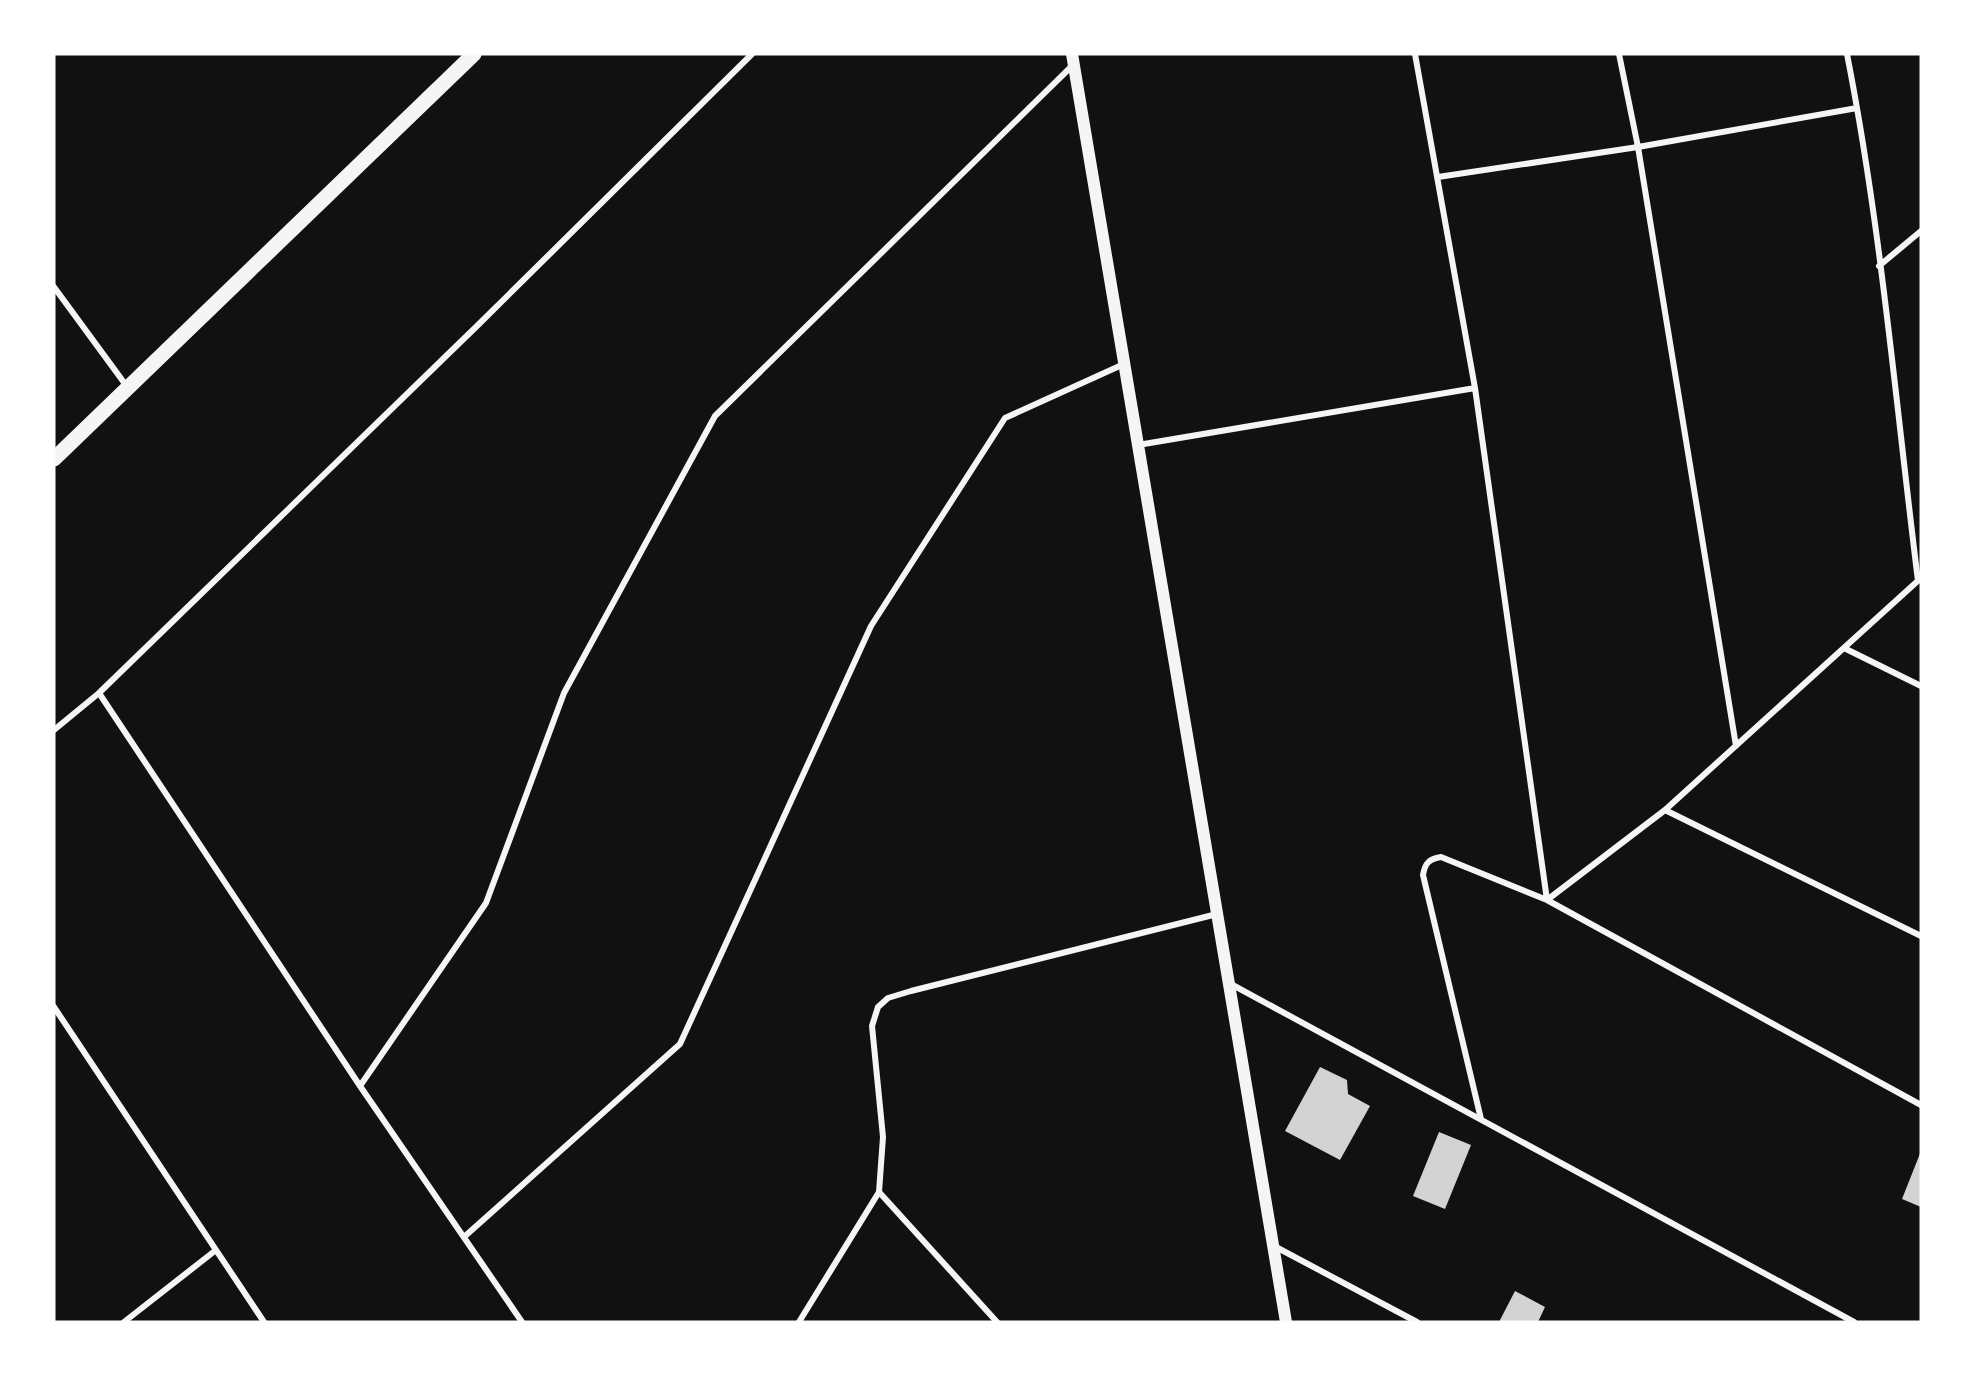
<svg xmlns="http://www.w3.org/2000/svg" width="1975" height="1376" font-family="Karla,sans-serif">
  <style>
    .building { fill: #d3d3d3 }
    .lines { fill: none; stroke-linecap: round; stroke-linejoin: round }
    .minor { stroke: #f5f5f5; stroke-width: 6 }
    .secondary { stroke: #f5f5f5; stroke-width: 12 }
    .primary { stroke: #f5f5f5; stroke-width: 15 }
  </style>
  <rect width="100%" height="100%" fill="#111"/>
  <path class="building" d="M 1320,1067 L 1347,1080 L 1348,1094 L 1370,1106 L 1340,1160 L 1285,1131 Z
    M 1439,1132 L 1471,1145 L 1445,1209 L 1413,1196 Z
    M 1921,1151 L 1921,1207 L 1902,1199 Z
    M 1515,1291 L 1545,1307 L 1538,1322 L 1499,1322 Z"/>
  <g class="lines">
    <path class="minor" d="M 1415,54 L 1475,388 L 1547,900 L 1921,1105
      M 1619,54 L 1638,147 L 1736,746
      M 1847,54 C 1881,227 1896,405 1918,581
      M 1438,177 L 1638,147 L 1857,108
      M 1879,266 L 1921,231
      M 54,287 L 128,388
      M 1138,445 L 1475,388
      M 1844,648 L 1921,686
      M 99,693 L 478,325 L 752,54
      M 54,730 L 99,693 L 360,1086 L 522,1322
      M 1665,810 L 1921,936
      M 1229,983 L 1854,1322
      M 54,1007 L 264,1322
      M 360,1086 L 486,903 L 564,693 L 715,416 L 1074,64
      M 1481,1119 L 1423,875 C 1425,863 1429,859 1441,857 L 1547,900 L 1665,810 L 1921,578
      M 879,1192 L 997,1322
      M 464,1237 L 680,1044 L 871,626 L 1005,418 L 1124,364
      M 1274,1246 L 1417,1322
      M 124,1322 L 216,1250
      M 799,1322 L 879,1192 L 883,1137 L 872,1026 L 878,1007 L 888,998 L 911,991 L 1217,914"/>
    <path class="secondary" d="M 1072,54 L 1286,1322"/>
    <path class="primary" d="M 54,459 L 474,54"/>
  </g>
  <rect width="1975" height="1376" fill="none" stroke="#ffffff" stroke-width="111"/>
</svg>
